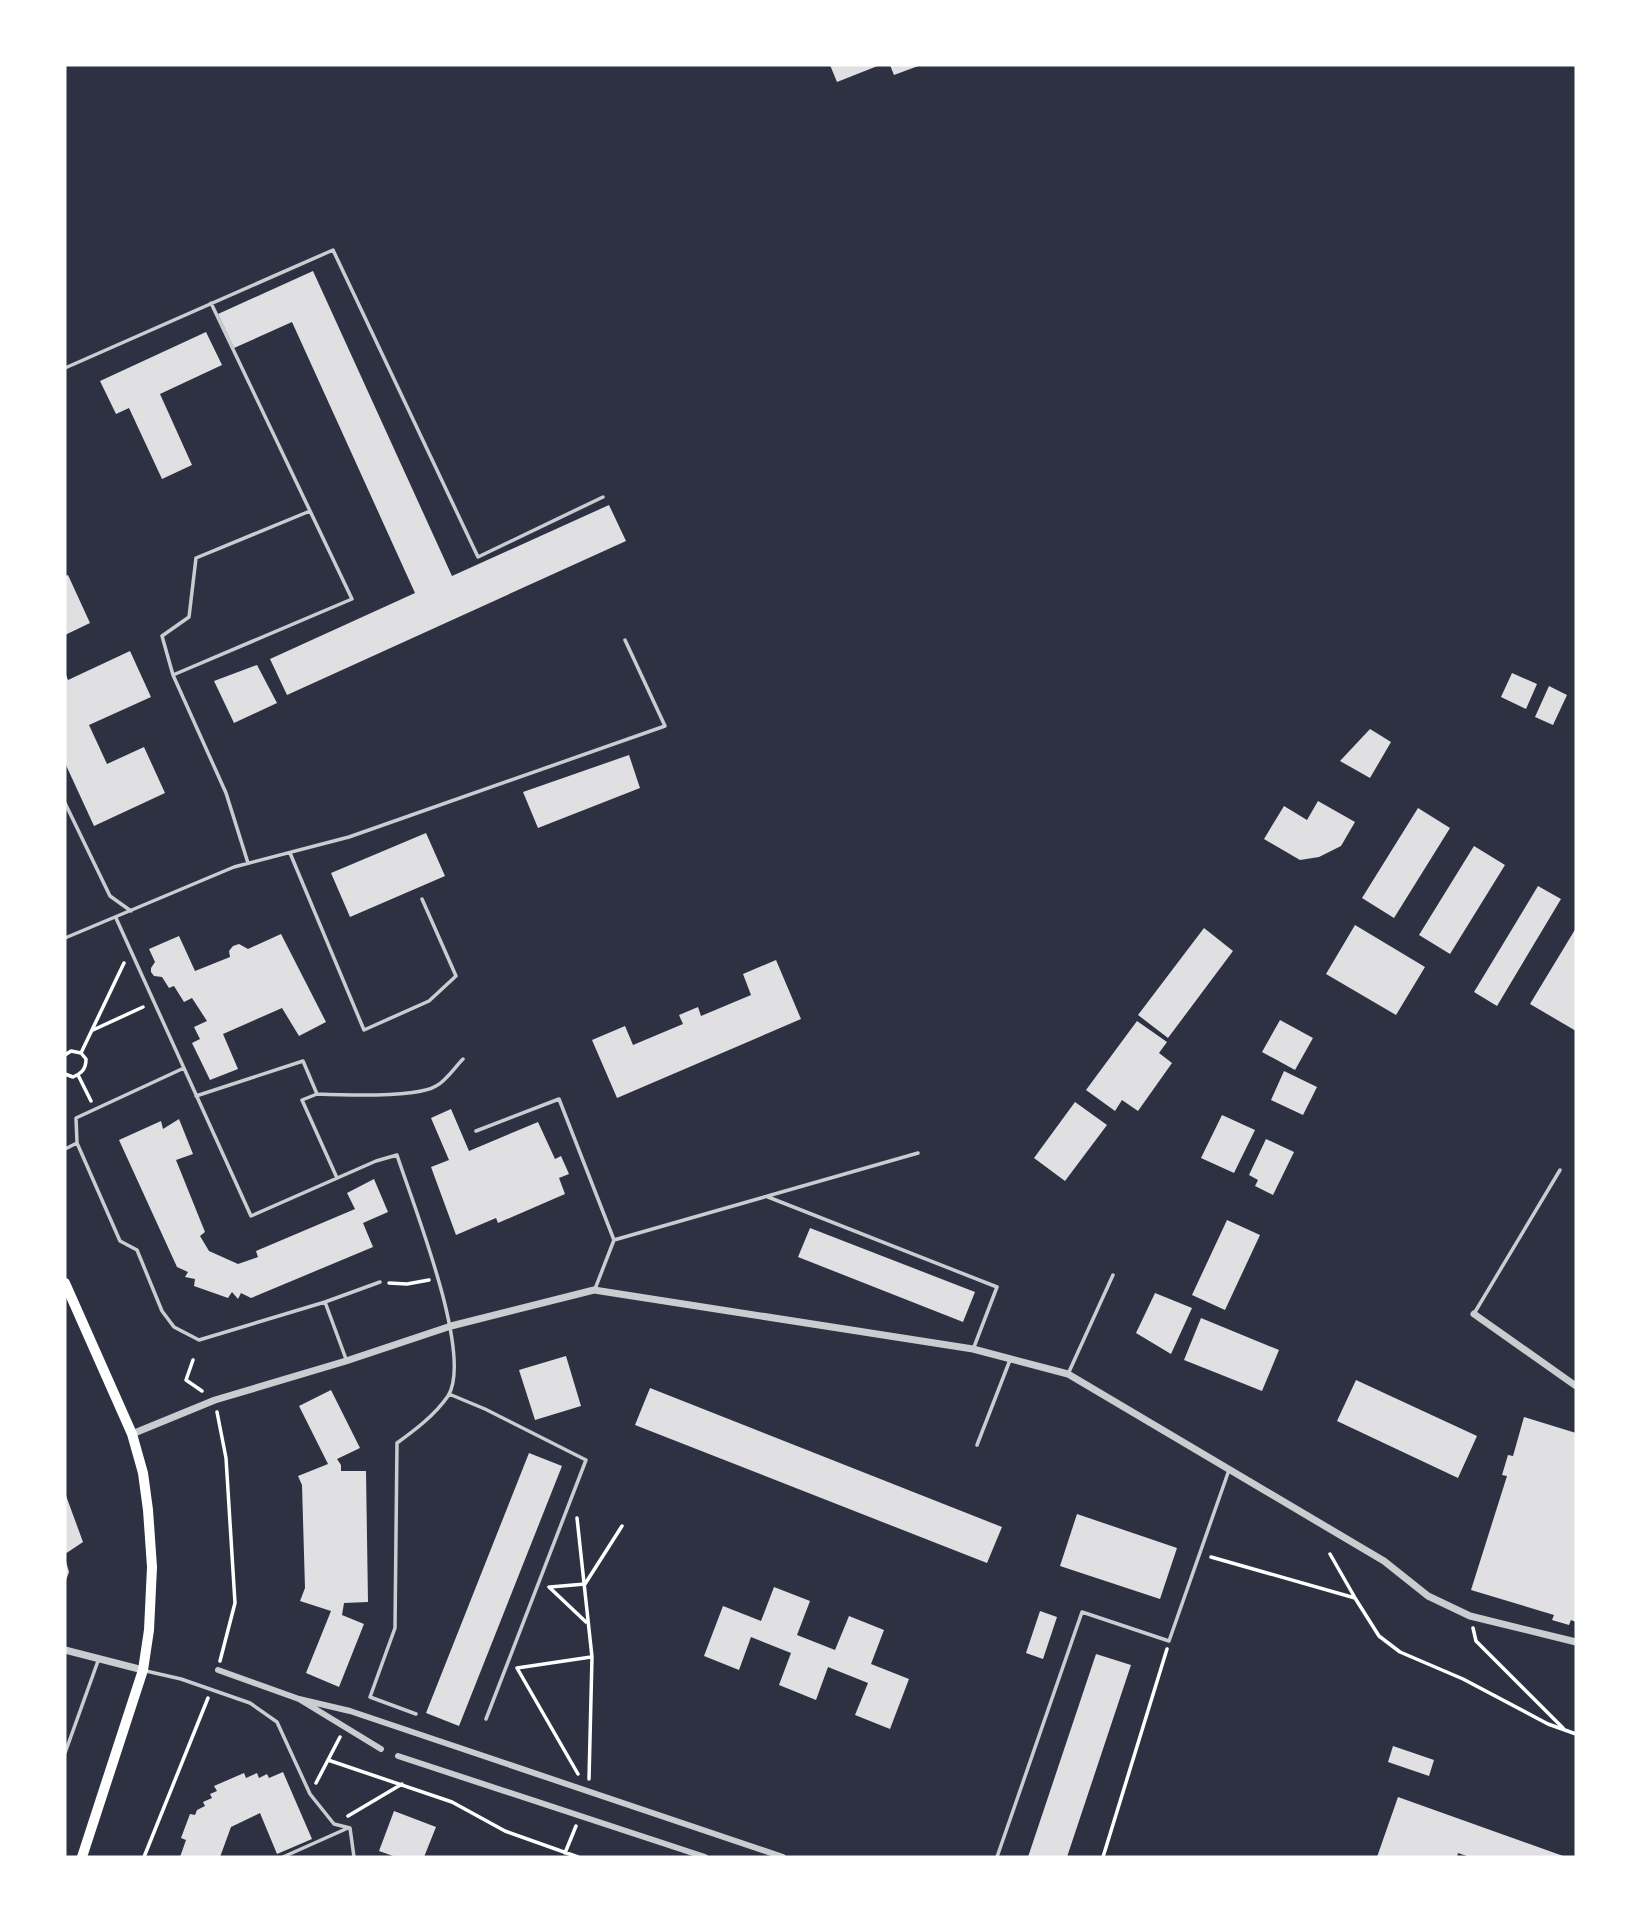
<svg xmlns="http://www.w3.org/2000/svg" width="1641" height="1922" font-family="'Source Sans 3',sans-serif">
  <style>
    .building { fill: #e0e0e3 }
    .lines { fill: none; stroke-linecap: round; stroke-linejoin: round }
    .path { stroke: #fff; stroke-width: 3.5 }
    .service { stroke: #caccd0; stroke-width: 3.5 }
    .pedestrian { stroke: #caccd0; stroke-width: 6 }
    .minor { stroke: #caccd0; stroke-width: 7 }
    .secondary { stroke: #fff; stroke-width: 10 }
  </style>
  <rect width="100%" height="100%" fill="#2d3142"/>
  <path class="building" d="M 830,65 L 880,65 L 837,82 Z
    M 890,65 L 921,65 L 894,75 Z
    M 313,271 L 452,576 L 609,505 L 626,541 L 287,695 L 270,659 L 415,593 L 292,322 L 234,348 L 218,314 Z
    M 206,332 L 222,365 L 160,394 L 192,465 L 162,479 L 129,408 L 116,414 L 100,381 Z
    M 68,575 L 90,623 L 65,635 L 65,576 Z
    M 130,651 L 151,697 L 89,725 L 107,764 L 144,747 L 165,793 L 94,826 L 65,763 L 65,672 L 68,680 Z
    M 257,665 L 277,703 L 234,723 L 214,681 Z
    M 1512,673 L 1537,684 L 1526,709 L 1501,697 Z
    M 1549,686 L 1567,695 L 1553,725 L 1535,717 Z
    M 1370,729 L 1391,742 L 1370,778 L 1340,761 Z
    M 629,755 L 640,788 L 538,828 L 523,792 Z
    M 1318,801 L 1355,822 L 1341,846 L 1319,857 L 1300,860 L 1264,839 L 1284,806 L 1307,820 Z
    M 1418,808 L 1450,828 L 1394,918 L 1362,898 Z
    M 426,833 L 445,876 L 350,917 L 331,873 Z
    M 1474,846 L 1505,865 L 1450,954 L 1419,935 Z
    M 1538,886 L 1561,899 L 1497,1006 L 1474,992 Z
    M 1355,925 L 1425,967 L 1396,1015 L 1326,974 Z
    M 1204,928 L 1233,951 L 1168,1038 L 1138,1015 Z
    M 1576,928 L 1576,1031 L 1530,1004 Z
    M 281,934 L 326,1022 L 299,1036 L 282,1008 L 223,1034 L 238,1069 L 210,1080 L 192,1043 L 200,1039 L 194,1027 L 207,1021 L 192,998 L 184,1002 L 174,986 L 169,988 L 162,977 L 154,976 L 151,972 L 151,968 L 155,962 L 149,949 L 179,936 L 195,971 L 230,957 L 229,951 L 233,946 L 239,944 L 248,949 Z
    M 776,960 L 801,1019 L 617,1098 L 592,1040 L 625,1026 L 633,1045 L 683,1024 L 679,1015 L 698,1007 L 701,1016 L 751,995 L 743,974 Z
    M 1280,1020 L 1313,1038 L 1295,1070 L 1262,1052 Z
    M 1137,1021 L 1167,1042 L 1159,1053 L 1172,1063 L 1138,1111 L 1122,1100 L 1115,1111 L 1086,1090 Z
    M 1284,1071 L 1317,1087 L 1303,1115 L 1271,1100 Z
    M 1075,1102 L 1107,1125 L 1065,1181 L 1034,1158 Z
    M 451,1109 L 469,1151 L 538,1122 L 555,1159 L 561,1156 L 569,1174 L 559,1178 L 565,1194 L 498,1223 L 496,1218 L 456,1235 L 431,1167 L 449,1160 L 431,1118 Z
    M 1222,1115 L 1255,1130 L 1234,1173 L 1201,1158 Z
    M 179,1119 L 193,1154 L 176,1160 L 205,1232 L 200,1236 L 209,1251 L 238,1264 L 258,1257 L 256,1251 L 355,1209 L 347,1193 L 374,1179 L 388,1212 L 363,1223 L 373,1247 L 251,1298 L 241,1293 L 238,1299 L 232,1292 L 228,1298 L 194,1286 L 195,1279 L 185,1277 L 188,1272 L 177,1267 L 119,1140 L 161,1121 L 163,1129 Z
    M 1266,1139 L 1294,1152 L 1273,1195 L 1255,1186 L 1258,1180 L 1249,1175 Z
    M 1227,1220 L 1260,1235 L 1225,1310 L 1192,1295 Z
    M 810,1228 L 975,1292 L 963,1322 L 798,1257 Z
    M 1155,1293 L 1192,1308 L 1171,1354 L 1136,1333 Z
    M 1201,1318 L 1279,1350 L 1262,1391 L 1184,1360 Z
    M 566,1356 L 581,1406 L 535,1420 L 519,1370 Z
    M 1356,1380 L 1477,1436 L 1458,1478 L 1337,1421 Z
    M 650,1388 L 1002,1527 L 987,1563 L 635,1425 Z
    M 331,1390 L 360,1448 L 337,1459 L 341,1465 L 341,1471 L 366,1471 L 368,1602 L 344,1603 L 342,1615 L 364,1624 L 339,1687 L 306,1673 L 331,1611 L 300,1601 L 305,1588 L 302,1485 L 298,1476 L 328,1464 L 299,1406 Z
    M 1524,1417 L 1576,1433 L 1576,1622 L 1571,1620 L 1569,1625 L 1552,1620 L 1554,1615 L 1471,1590 L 1507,1476 L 1502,1475 L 1508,1455 L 1513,1456 Z
    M 529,1453 L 562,1466 L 459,1726 L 426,1713 Z
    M 65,1493 L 83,1542 L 65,1554 Z
    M 1077,1514 L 1177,1548 L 1160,1599 L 1060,1566 Z
    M 65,1558 L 69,1572 L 65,1583 Z
    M 774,1587 L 810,1601 L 797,1635 L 835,1650 L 849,1616 L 884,1630 L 871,1664 L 909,1679 L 890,1729 L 855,1715 L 868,1683 L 828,1667 L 816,1700 L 779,1685 L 791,1653 L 751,1637 L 739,1670 L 704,1656 L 723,1606 L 761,1621 Z
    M 1040,1611 L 1057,1617 L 1043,1659 L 1026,1653 Z
    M 1096,1654 L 1131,1665 L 1067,1857 L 1028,1857 Z
    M 1393,1746 L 1434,1760 L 1429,1776 L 1388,1762 Z
    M 283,1772 L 312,1839 L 277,1854 L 260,1813 L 231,1827 L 220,1857 L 180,1857 L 186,1840 L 181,1838 L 190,1814 L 195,1815 L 197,1810 L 205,1806 L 203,1802 L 212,1798 L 210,1794 L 217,1791 L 214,1786 L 244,1773 L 246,1778 L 257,1773 L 259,1778 L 267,1774 L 269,1778 Z
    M 1398,1797 L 1566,1857 L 1470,1857 L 1458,1853 L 1457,1857 L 1377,1857 Z
    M 394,1811 L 436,1827 L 424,1857 L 396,1857 L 379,1851 Z"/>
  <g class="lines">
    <path class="path" d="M 93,1030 L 143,1007
      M 81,1053 L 124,963
      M 65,1055 L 71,1051 L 81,1053 L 86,1059 C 86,1069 82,1073 73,1077 L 65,1074
      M 78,1075 L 91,1101
      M 389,1283 L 407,1284 L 429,1280
      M 193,1360 L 186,1380 L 202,1391
      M 217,1412 L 226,1458 L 235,1603 L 220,1661
      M 577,1518 L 592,1657 L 589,1779
      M 1330,1554 L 1354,1596
      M 1211,1557 L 1355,1598 L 1379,1636 L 1400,1652 L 1463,1679 L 1548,1724 L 1576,1734
      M 549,1587 L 586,1622
      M 550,1587 L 585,1584 L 622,1526
      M 1473,1628 L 1476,1641 L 1563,1728
      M 517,1668 L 578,1774
      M 517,1668 L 591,1657
      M 328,1760 L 452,1802 L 505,1831 L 578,1857
      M 316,1783 L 340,1737
      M 348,1816 L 402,1784
      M 565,1853 L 576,1826
      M 144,1857 L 208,1698
      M 1103,1857 L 1167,1649"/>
    <path class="service" d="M 211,303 L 352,599 L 173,675 L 226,793 L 248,863
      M 65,368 L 333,250 L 478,557 L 603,497
      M 173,675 L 162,636 L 189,617 L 196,558 L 310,511
      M 65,803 L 110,896 L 131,911
      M 290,853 L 364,1030 L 429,1001 L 456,976 L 422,899
      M 116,918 L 251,1216 L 376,1161 L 397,1155 C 412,1202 474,1355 448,1396 C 435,1415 415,1430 397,1443 L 395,1628 L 370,1697 L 416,1714
      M 65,938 L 234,867 L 349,837 L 665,726 L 625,640
      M 317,1094 C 341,1095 417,1098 436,1086 C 446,1081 455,1067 463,1059
      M 196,1096 L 303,1061 L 317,1094 L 302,1100 L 337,1178
      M 476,1131 L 559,1099 L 614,1240
      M 77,1143 L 120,1241 L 137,1250 L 162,1311 L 174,1327 L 199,1340 L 325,1302 L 380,1282
      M 65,1149 L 77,1143 L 76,1118 L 184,1068
      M 768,1197 L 997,1287 L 974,1347
      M 595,1289 L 614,1240 L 918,1153
      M 325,1302 L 346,1359
      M 1475,1312 L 1560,1170
      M 1068,1374 L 1113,1275
      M 449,1394 L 485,1409 L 586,1460 L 486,1719
      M 977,1445 L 1010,1360
      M 146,1671 L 181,1679 L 250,1703 L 277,1722 L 310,1794 L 334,1824 L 350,1828 L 354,1857
      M 65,1753 L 98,1661
      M 283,1857 L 348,1828
      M 997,1857 L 1082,1612 L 1169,1641 L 1229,1470"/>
    <path class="pedestrian" d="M 218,1670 L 299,1699 L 381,1749
      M 299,1699 L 350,1711 L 783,1857
      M 398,1756 L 705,1857"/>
    <path class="minor" d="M 1474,1314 L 1576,1386
      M 132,1434 L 215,1400 L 346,1361 L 451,1326 L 594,1290 L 973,1349 L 1068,1374 L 1384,1561 L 1428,1596 L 1470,1616 L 1576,1642
      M 65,1650 L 143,1670"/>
    <path class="secondary" d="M 65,1283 L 132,1434 L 143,1473 L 148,1510 L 152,1567 L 149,1630 L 143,1670 L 82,1857"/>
  </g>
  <rect width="1641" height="1922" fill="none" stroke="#ffffff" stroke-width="133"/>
</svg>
